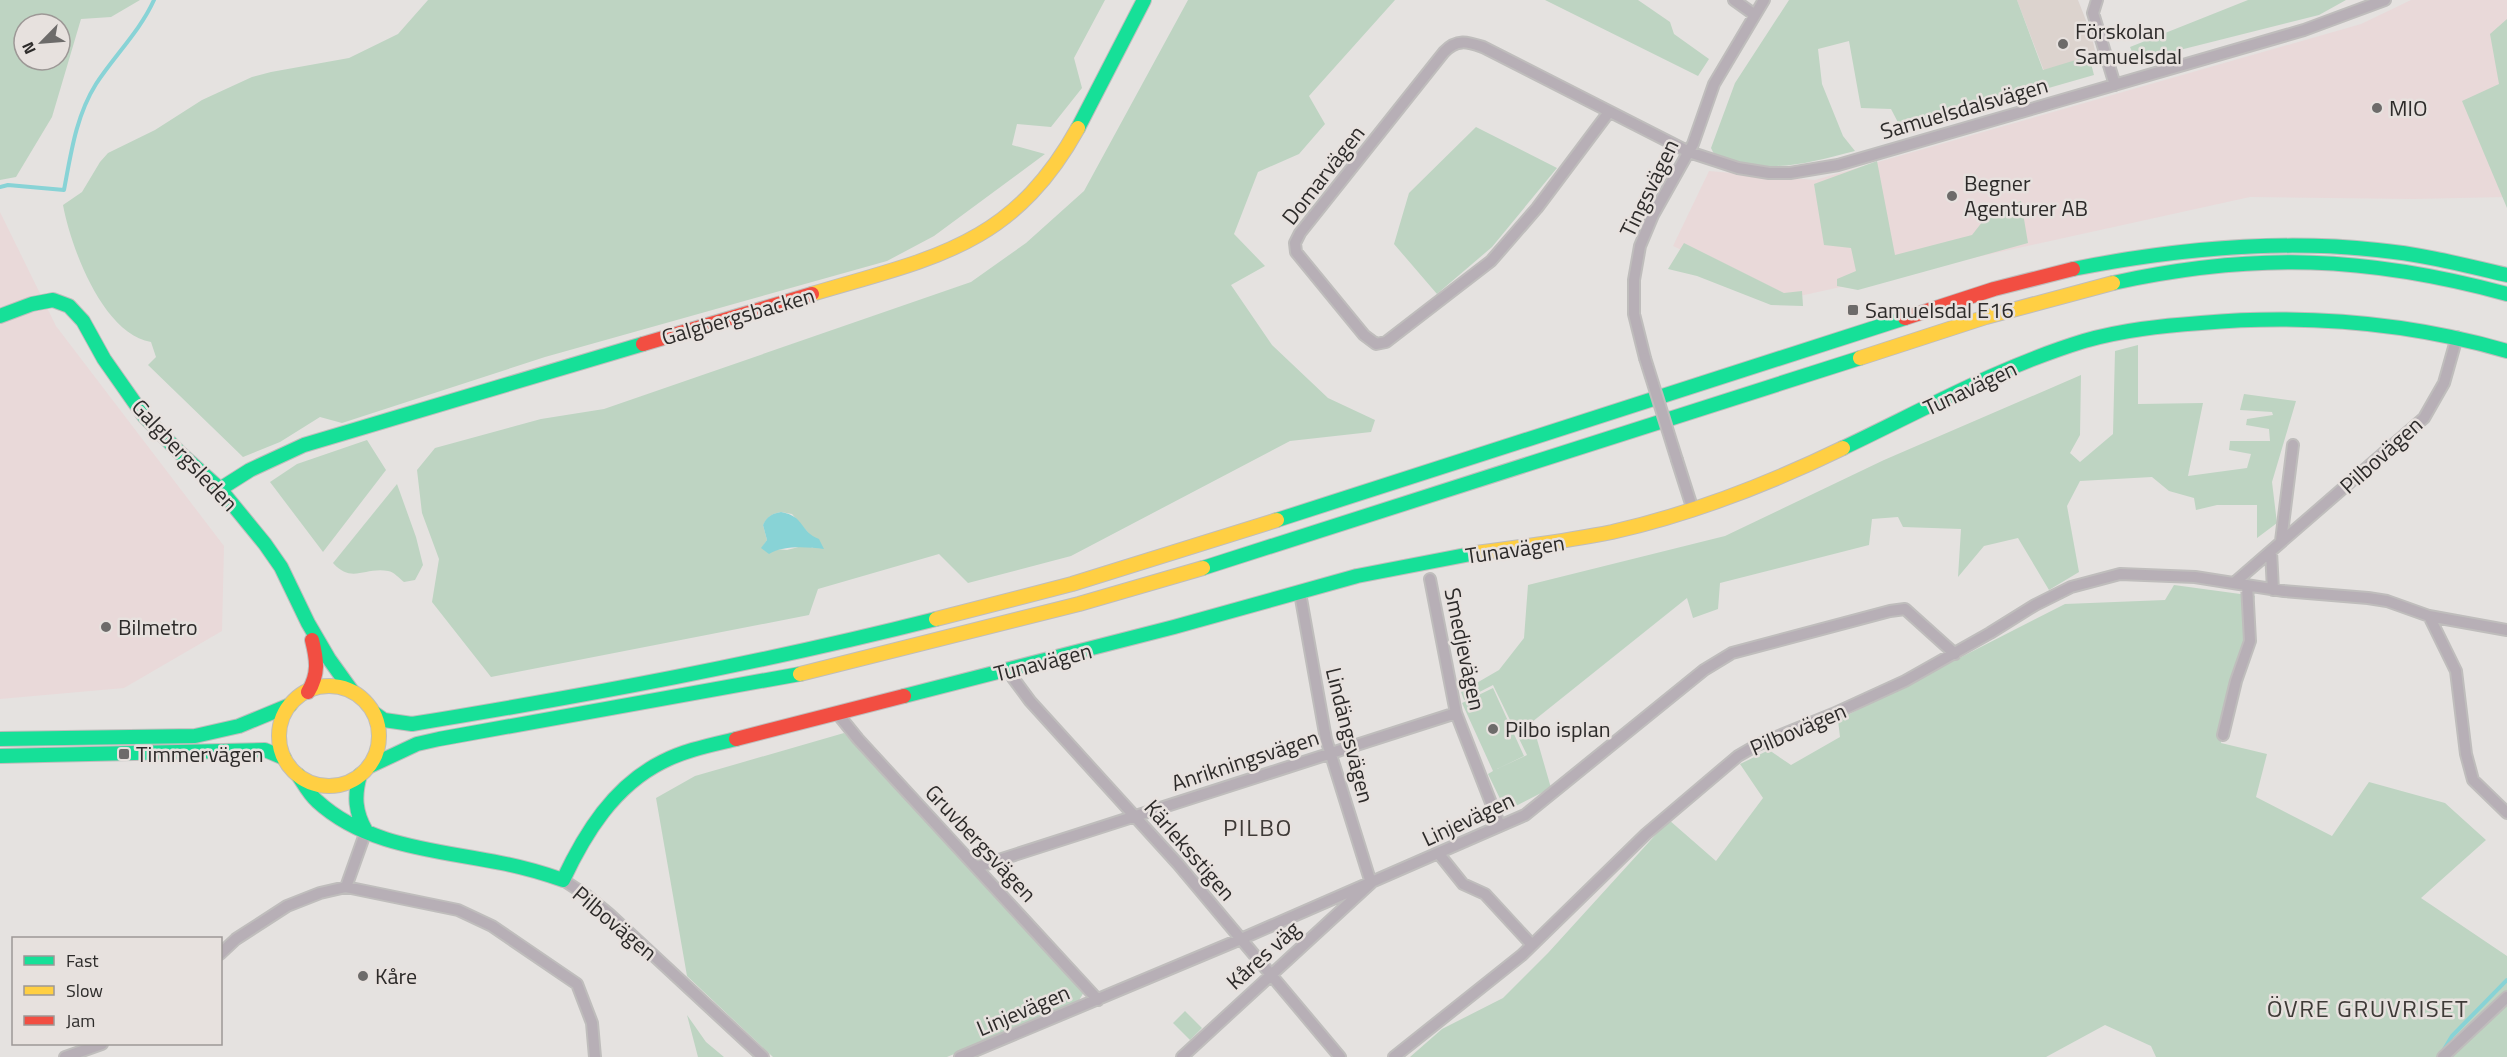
<svg xmlns="http://www.w3.org/2000/svg" width="2507" height="1057" font-family="'Titillium Web',sans-serif">
  <style>
    .industrial { fill: #e9d9d9 }
    .built { fill: #dcd3ce }
    .green { fill: #bed4c2; fill-rule: evenodd }
    .water { fill: #88d3d6 }
    .lines { fill: none; stroke-linecap: round; stroke-linejoin: round }
    .stream { stroke: #88d3d6; stroke-width: 4 }
    .street-casing { stroke: #bfbdbc; stroke-width: 14 }
    .fast-casing { stroke: #bfbdbc; stroke-width: 16 }
    .slow-casing { stroke: #bfbdbc; stroke-width: 16 }
    .jam-casing { stroke: #bfbdbc; stroke-width: 16 }
    .street { stroke: #b7afb6; stroke-width: 10 }
    .fast { stroke: #16e098; stroke-width: 14 }
    .slow { stroke: #ffcf43; stroke-width: 14 }
    .jam { stroke: #f24e42; stroke-width: 14 }
    .street-bridge-casing { stroke: #bfbdbc; stroke-width: 14; stroke-linecap: butt }
    .street-bridge { stroke: #b7afb6; stroke-width: 10 }
    .poi-dot { fill: #6d6b6a; stroke: #e7e1de; stroke-width: 2 }
    .labels { text-anchor: middle; dominant-baseline: central; stroke-width: 5; stroke-linejoin: round; paint-order: stroke }
    .poi-label { font-size: 22px; fill: #2d2b2a; stroke: #e7e1de; text-anchor: start }
    .street-label { font-size: 22px; fill: #2d2b2a; stroke: #e7e1de }
    .neighbourhood-label { font-size: 24px; letter-spacing: 1.5px; fill: #3e3a37; stroke: #e7e1de }
  </style>
  <rect width="100%" height="100%" fill="#e5e2e0"/>
  <path class="industrial" d="M 2411,0 L 2507,0 L 2507,197 L 2412,199 L 2250,197 L 1786,299 L 1673,246 L 1709,171 L 1815,180 L 2361,24 Z
    M 0,212 L 56,326 L 224,546 L 222,631 L 124,688 L 0,699 Z"/>
  <path class="built" d="M 2017,0 L 2078,0 L 2091,33 L 2096,55 L 2044,71 Z"/>
  <path class="green" d="M 0,0 L 140,0 L 111,17 L 81,19 L 52,117 L 16,177 L 0,180 ZM 24,24 L 60,24 L 60,60 L 24,60 Z
    M 428,0 L 1105,0 L 1074,58 L 1082,88 L 1051,127 L 1017,124 L 1012,145 L 1045,154 L 934,236 L 887,261 L 545,357 L 342,423 L 320,417 L 280,442 L 243,457 L 148,365 L 156,357 L 151,342 C 103,334 71,248 63,205 L 82,192 L 100,162 L 108,153 L 155,130 L 202,100 L 252,77 L 271,72 L 349,58 L 398,34 Z
    M 1188,0 L 1395,0 L 1309,96 L 1325,124 L 1299,154 L 1258,172 L 1234,234 L 1265,266 L 1231,285 L 1272,345 L 1328,398 L 1375,420 L 1371,432 L 1290,441 L 1071,556 L 968,583 L 939,554 L 818,589 L 809,615 L 491,677 L 432,602 L 439,559 L 422,513 L 417,470 L 435,448 L 541,419 L 604,409 L 971,282 L 1026,243 L 1084,191 ZM 781,512 L 792,514 L 811,536 L 813,548 L 806,545 L 787,550 L 762,548 L 767,540 L 763,525 C 768,516 772,514 781,512 Z
    M 1545,0 L 1638,0 L 1670,22 L 1674,34 L 1709,59 L 1698,76 Z
    M 1789,0 L 2017,0 L 2043,70 L 2089,56 L 2094,75 L 1902,130 L 1891,109 L 1861,108 L 1849,41 L 1818,49 L 1822,84 L 1843,136 L 1855,151 C 1801,165 1771,174 1715,156 L 1711,148 L 1735,83 Z
    M 2248,0 L 2346,0 L 2319,15 L 2136,61 L 2130,47 Z
    M 2507,19 L 2507,208 L 2462,101 L 2499,84 L 2490,34 Z
    M 1476,127 L 1557,168 L 1492,247 L 1437,294 L 1394,244 L 1409,193 Z
    M 1877,161 L 1895,255 L 1972,235 L 1990,212 L 2021,201 L 2028,243 L 1858,290 L 1837,286 L 1837,279 L 1856,271 L 1851,248 L 1824,245 L 1814,184 Z
    M 1684,243 L 1784,293 L 1802,291 L 1803,306 L 1771,305 L 1697,276 L 1668,269 Z
    M 2138,345 L 2138,404 L 2203,403 L 2188,476 L 2247,468 L 2251,454 L 2229,450 L 2230,441 L 2270,441 L 2269,429 L 2246,425 L 2247,419 L 2273,415 L 2272,412 L 2240,410 L 2244,394 L 2296,401 L 2272,482 L 2277,523 L 2257,538 L 2257,505 L 2217,505 L 2196,510 L 2194,498 L 2169,491 L 2152,477 L 2080,481 L 2067,506 L 2079,572 L 2049,590 L 2018,538 L 1984,546 L 1958,577 L 1961,529 L 1903,527 L 1898,517 L 1872,519 L 1869,545 L 1720,583 L 1718,609 L 1693,618 L 1687,598 L 1532,722 L 1551,788 L 1506,811 L 1488,774 L 1493,771 L 1462,703 L 1493,688 L 1524,756 L 1497,769 L 1527,755 L 1493,685 L 1464,700 L 1461,692 L 1499,670 L 1524,638 L 1528,585 L 1725,536 L 1884,460 L 2081,375 L 2080,435 L 2070,453 L 2080,462 L 2113,434 L 2115,351 Z
    M 367,440 L 386,470 L 323,552 L 270,482 L 297,464 Z
    M 397,484 L 416,537 L 423,565 L 415,580 L 404,582 C 399,578 394,572 388,571 C 364,567 352,584 333,563 Z
    M 2174,585 L 2255,596 L 2221,743 L 2267,754 L 2256,797 L 2332,836 L 2369,782 L 2445,803 L 2486,840 L 2421,898 L 2507,956 L 2507,1057 L 2156,1057 L 2151,1046 L 2105,1025 L 2046,1057 L 1410,1057 L 1442,1029 L 1503,998 L 1548,953 L 1669,820 L 1716,861 L 1763,798 L 1740,764 L 1769,750 L 1791,765 L 1840,737 L 1838,720 L 2065,604 L 2165,600 Z
    M 844,733 L 1084,992 L 1078,1002 L 947,1057 L 773,1057 L 687,976 L 656,798 L 695,776 Z
    M 1185,1011 L 1202,1028 L 1190,1040 L 1173,1023 Z
    M 687,1015 L 706,1042 L 724,1057 L 698,1057 Z"/>
  <path class="water" d="M 781,512 C 805,516 800,532 819,539 L 824,549 C 808,547 783,545 769,554 L 761,548 L 767,540 L 763,525 C 767,516 772,514 781,512 Z"/>
  <g class="lines">
    <path class="stream" d="M 0,187 L 8,185 L 64,190 C 71,153 76,116 96,84 C 115,55 140,31 154,0
      M 2443,1051 L 2452,1036 L 2507,980"/>
    <g class="street-casing">
      <path id="street" d="M 1734,0 L 1755,15
        M 2097,0 L 2093,13 L 2115,85
        M 1609,112 L 1537,208 L 1491,261 L 1386,342 L 1376,344 L 1364,335 L 1296,252 L 1295,243 L 1300,233 L 1444,52 C 1457,38 1468,42 1483,47 L 1689,152 L 1738,168 L 1769,173 L 1790,173 L 1838,165 L 2304,30 L 2385,0
        M 1645,358 L 1634,314 L 1634,280 L 1640,246 L 1653,215 L 1693,144 L 1714,84 L 1764,0
        M 1677,460 L 1693,510
        M 2281,541 L 2293,445
        M 2271,551 L 2273,590
        M 1430,579 L 1456,713 L 1500,826
        M 2234,583 L 2424,418 L 2444,383 L 2457,337
        M 2429,616 L 2456,671 L 2466,754 L 2473,780 L 2507,813
        M 1010,671 L 1013,678 L 1030,701 L 1178,864 L 1340,1057
        M 837,713 L 858,739 L 1098,1000
        M 2223,735 L 2236,681 L 2250,641 L 2247,585
        M 1439,854 L 1463,884 L 1485,894 L 1532,945
        M 977,867 L 1456,713
        M 563,880 L 586,895 L 609,914 L 763,1057
        M 346,887 L 366,831
        M 220,954 L 236,939 L 287,906 L 320,893 L 346,887 L 458,910 L 492,926 L 577,984 L 592,1023 L 595,1057
        M 65,1057 L 102,1044
        M 960,1057 L 1241,939 L 1525,815 L 1704,670 L 1732,653 L 1890,611 L 1905,609 L 1955,654
        M 1182,1057 L 1371,883 L 1326,739 L 1300,593
        M 1394,1057 L 1522,955 L 1646,834 L 1738,756 L 1757,745 L 1833,714 L 1905,681 L 1990,633 L 2035,605 L 2071,587 L 2120,574 L 2195,577 L 2284,591 L 2368,598 L 2387,601 L 2429,616 L 2507,630
        M 2443,1057 L 2507,997"/>
    </g>
    <g class="fast-casing">
      <path id="fast" d="M 1078,128 L 1144,0
        M 2073,269 C 2174,249 2275,239 2377,250 C 2421,254 2464,265 2507,275
        M 2113,283 C 2255,252 2367,256 2507,294
        M 0,316 L 32,304 L 53,300 L 69,306 L 83,321 L 104,359 L 144,416 L 181,454 L 220,489 L 265,544 L 281,567 L 308,623 L 329,659 L 352,691
        M 1843,448 C 1923,410 1999,367 2084,341 C 2122,330 2161,326 2201,323 C 2305,314 2406,322 2507,351
        M 220,489 L 250,470 L 304,445 L 643,344
        M 1277,520 L 1905,318
        M 1203,568 L 1860,358
        M 904,696 L 1174,627 L 1357,576 L 1476,553
        M 374,713 L 384,720 L 412,724 C 589,695 762,663 936,619
        M 0,739 L 195,736 L 239,726 L 290,705
        M 0,756 L 265,750 L 284,758
        M 370,766 L 417,744 L 439,739 L 800,674
        M 298,775 C 304,784 309,794 317,801 C 367,847 438,850 501,863 C 522,867 543,873 563,880 C 585,833 614,786 662,762 C 685,750 711,745 736,739
        M 360,775 C 354,796 355,812 366,831"/>
    </g>
    <g class="slow-casing">
      <path id="slow" d="M 812,294 C 932,258 1012,247 1078,128
        M 1860,358 L 1986,317 L 2113,283
        M 1476,553 C 1522,547 1567,541 1612,532 C 1692,514 1769,484 1843,448
        M 936,619 L 1072,584 L 1277,520
        M 800,674 L 1079,604 L 1203,568
        M279 736a50 50 0 1 1 100 0a50 50 0 1 1-100 0Z"/>
    </g>
    <g class="jam-casing">
      <path id="jam" d="M 1905,318 L 1994,289 L 2073,269
        M 643,344 L 812,294
        M 308,692 C 319,674 317,660 312,640
        M 736,739 L 904,696"/>
    </g>
    <use href="#street" class="street"/>
    <use href="#fast" class="fast"/>
    <use href="#slow" class="slow"/>
    <use href="#jam" class="jam"/>
    <g class="street-bridge-casing">
      <path id="street-bridge" d="M 1645,358 L 1677,460"/>
    </g>
    <use href="#street-bridge" class="street-bridge"/>
  </g>
  <g class="poi-dot">
    <circle cx="2063" cy="44" r="6"/>
    <circle cx="2377" cy="108" r="6"/>
    <circle cx="1952" cy="196" r="6"/>
    <rect x="1847" y="304" width="12" height="12" rx="3"/>
    <circle cx="106" cy="627" r="6"/>
    <circle cx="1493" cy="729" r="6"/>
    <rect x="118" y="748" width="12" height="12" rx="3"/>
    <circle cx="363" cy="976" r="6"/>
  </g>
  <g class="labels">
    <g class="poi-label">
      <text x="2075" y="31">Förskolan<tspan x="2075" dy="25">Samuelsdal</tspan></text>
      <text x="2389" y="108">MIO</text>
      <text x="1964" y="183">Begner<tspan x="1964" dy="25">Agenturer AB</tspan></text>
      <text x="1865" y="310">Samuelsdal E16</text>
      <text x="118" y="627">Bilmetro</text>
      <text x="1505" y="729">Pilbo isplan</text>
      <text x="136" y="754">Timmervägen</text>
      <text x="375" y="976">Kåre</text>
    </g>
    <g class="street-label">
      <text transform="translate(1964 108) rotate(-16)">Samuelsdalsvägen</text>
      <text transform="translate(1323 175) rotate(-52)">Domarvägen</text>
      <text transform="translate(1649 188) rotate(-64)">Tingsvägen</text>
      <text transform="translate(738 316) rotate(-16)">Galgbergsbacken</text>
      <text transform="translate(1970 388) rotate(-25)">Tunavägen</text>
      <text transform="translate(185 455) rotate(47)">Galgbergsleden</text>
      <text transform="translate(2381 455) rotate(-42)">Pilbovägen</text>
      <text transform="translate(1515 549) rotate(-8)">Tunavägen</text>
      <text transform="translate(1465 649) rotate(78)">Smedjevägen</text>
      <text transform="translate(1043 662) rotate(-14)">Tunavägen</text>
      <text transform="translate(1798 729) rotate(-23)">Pilbovägen</text>
      <text transform="translate(1350 735) rotate(76)">Lindängsvägen</text>
      <text transform="translate(1245 760) rotate(-18)">Anrikningsvägen</text>
      <text transform="translate(1468 819) rotate(-25)">Linjevägen</text>
      <text transform="translate(981 843) rotate(47)">Gruvbergsvägen</text>
      <text transform="translate(1190 850) rotate(49)">Kärleksstigen</text>
      <text transform="translate(615 923) rotate(40)">Pilbovägen</text>
      <text transform="translate(1263 955) rotate(-42)">Kåres väg</text>
      <text transform="translate(1023 1010) rotate(-23)">Linjevägen</text>
    </g>
    <g class="neighbourhood-label">
      <text x="1258" y="827">PILBO</text>
      <text x="2368" y="1008">ÖVRE GRUVRISET</text>
    </g>
  </g>
  <rect x="12" y="937" width="210" height="108" fill="#e7e1de" stroke="#9d9896" stroke-width="1.5"/>
  <rect x="24" y="956" width="30" height="9" fill="#16e098" stroke="#9d9896" stroke-width="1.5"/>
  <text x="66" y="967" font-size="18" fill="#2d2b2a">Fast</text>
  <rect x="24" y="986" width="30" height="9" fill="#ffcf43" stroke="#9d9896" stroke-width="1.5"/>
  <text x="66" y="997" font-size="18" fill="#2d2b2a">Slow</text>
  <rect x="24" y="1016" width="30" height="9" fill="#f24e42" stroke="#9d9896" stroke-width="1.5"/>
  <text x="66" y="1027" font-size="18" fill="#2d2b2a">Jam</text>
  <g transform="translate(42 42) rotate(245)"><circle r="28" fill="#e7e1de" stroke="#9d9896" stroke-width="1.5"/>
  <path d="M0-4.5L10 22L0 15L-10 22Z" fill="#6d6b6a"/>
  <text y="-9" font-size="16" font-weight="bold" text-anchor="middle" fill="#2d2b2a">N</text>
  </g>
</svg>
